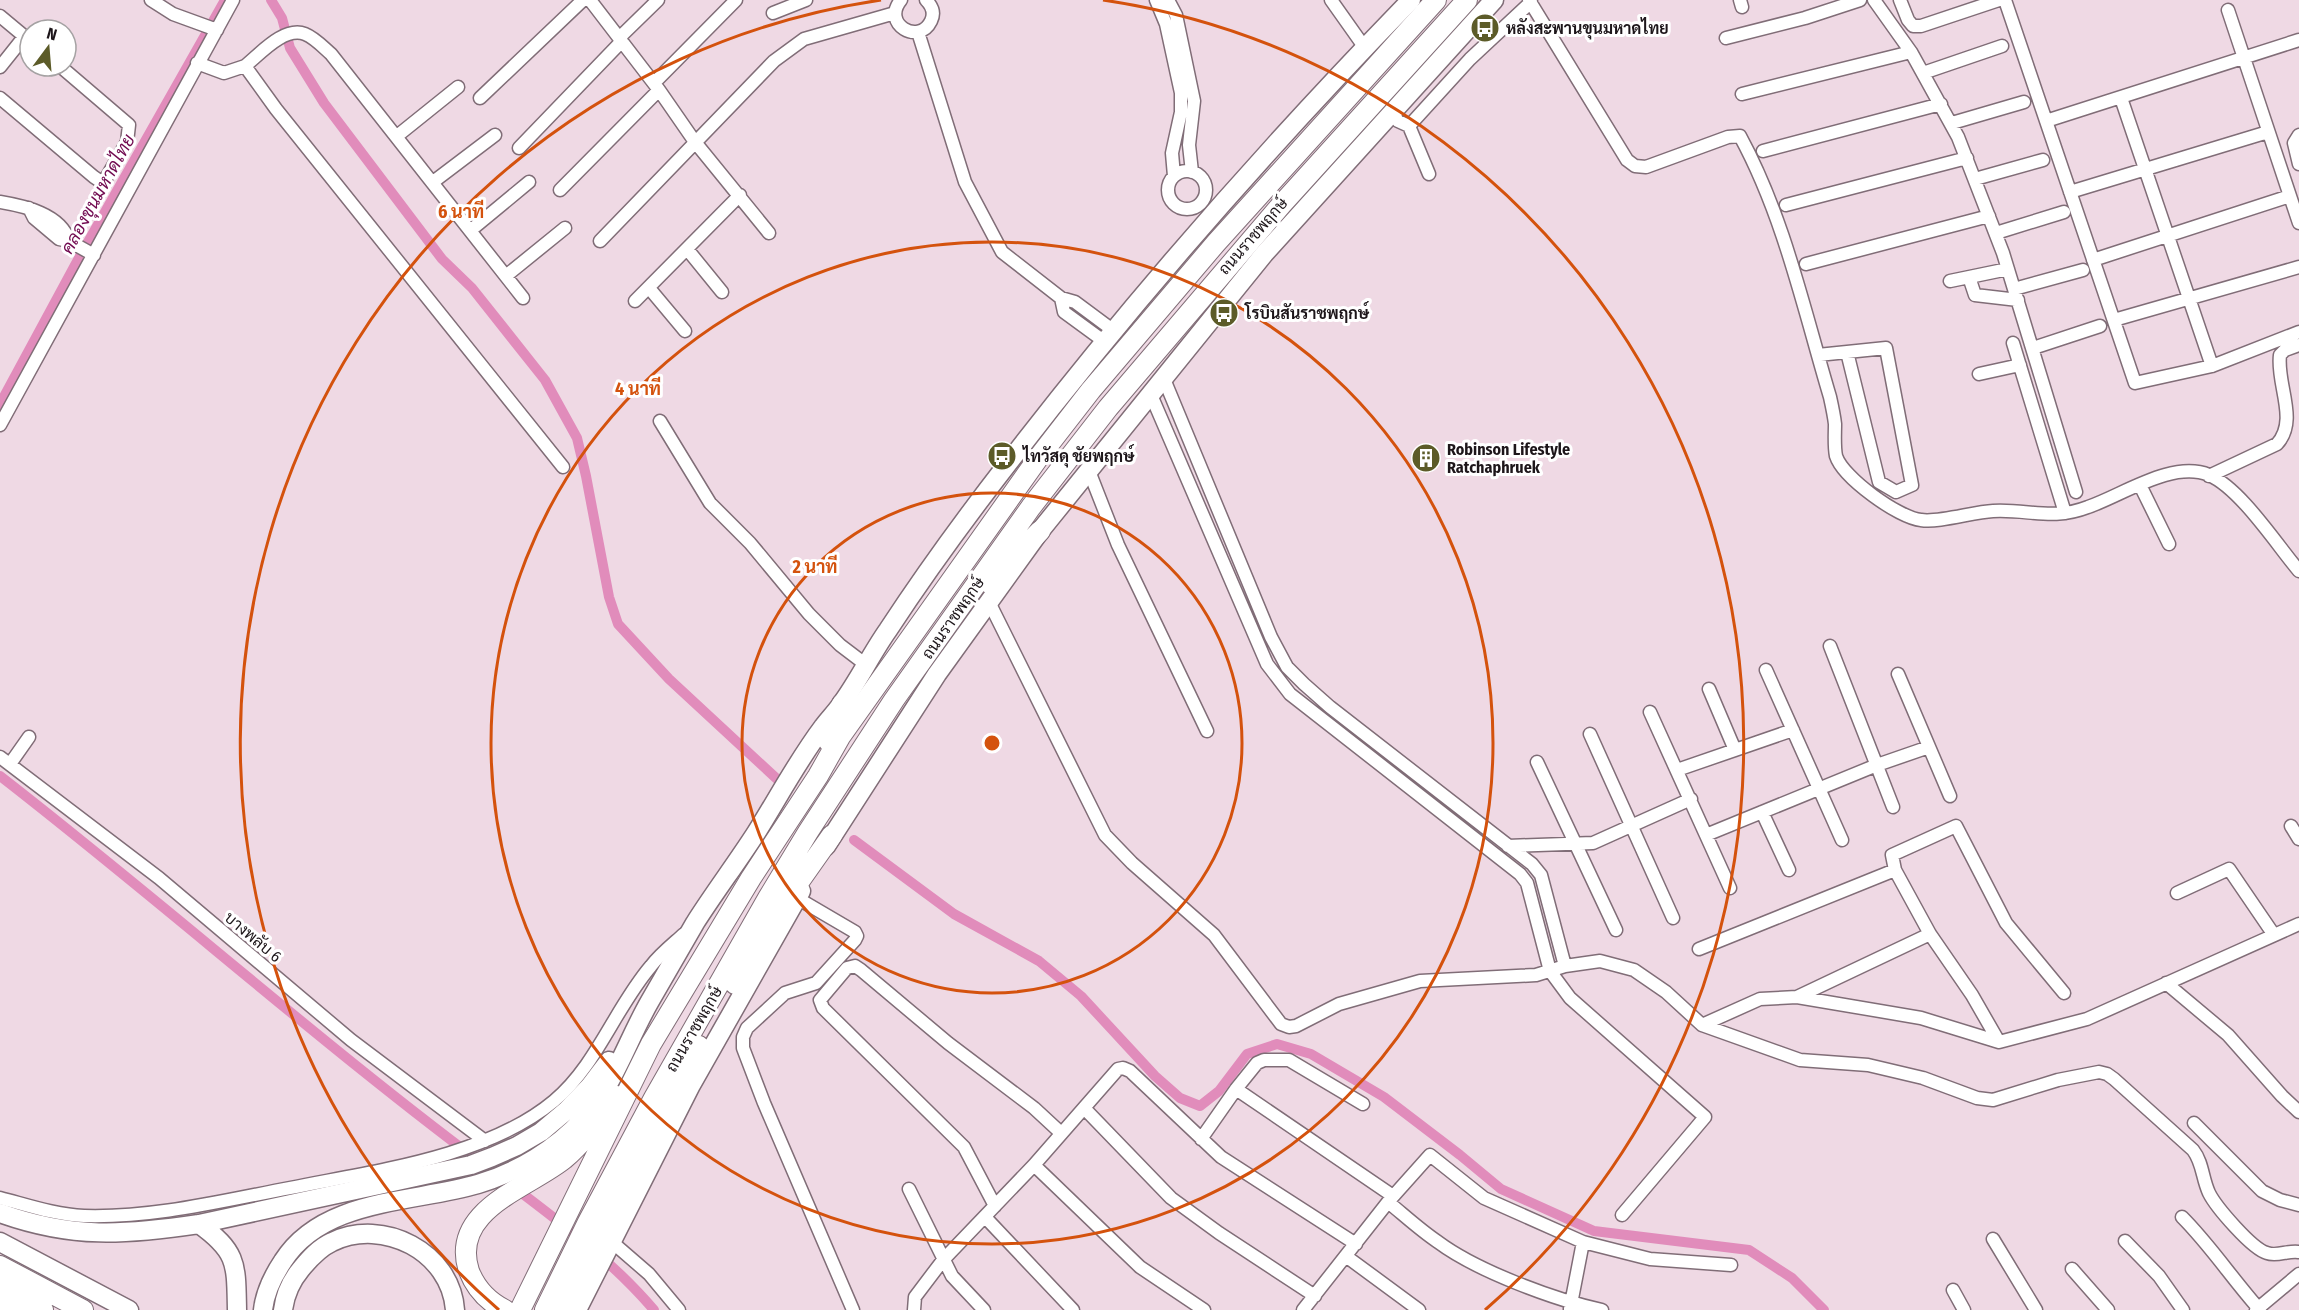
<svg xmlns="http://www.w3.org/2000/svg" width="2299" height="1310" font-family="'Fira Sans Condensed',Sarabun,sans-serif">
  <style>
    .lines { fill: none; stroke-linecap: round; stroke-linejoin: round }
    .canal { stroke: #e18cbb; stroke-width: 10 }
    .street-casing { stroke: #806d77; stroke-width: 15 }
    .secondary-casing { stroke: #806d77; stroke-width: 21 }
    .primary-casing { stroke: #806d77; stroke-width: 22 }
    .street { stroke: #fff; stroke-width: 12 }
    .secondary { stroke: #fff; stroke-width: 18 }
    .primary { stroke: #fff; stroke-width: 20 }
    .ring { fill: none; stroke: #d4520d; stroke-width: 3 }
    .labels { text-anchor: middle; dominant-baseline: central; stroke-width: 6; stroke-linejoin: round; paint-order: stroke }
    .poi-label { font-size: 16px; font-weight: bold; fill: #1d161a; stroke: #fff; text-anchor: start }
    .street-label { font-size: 16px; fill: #1d161a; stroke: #fff }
    .water-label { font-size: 18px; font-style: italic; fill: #710a50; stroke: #fff }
    .centre { fill: #d4520d; stroke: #fff; stroke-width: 3 }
    .ring-label { font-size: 18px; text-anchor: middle; font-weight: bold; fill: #d4520d; stroke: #fff; stroke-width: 6; stroke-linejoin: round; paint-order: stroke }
  </style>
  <rect width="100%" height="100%" fill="#efd9e4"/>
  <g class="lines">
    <path class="canal" d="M 271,0 L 282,18 L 290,48 L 324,103 L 442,259 L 472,288 L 545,380 L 577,438 L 586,476 L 609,597 L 618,624 L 669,679 L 777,779
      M 0,404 L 75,265 L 225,0
      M 0,776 C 169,907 328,1050 500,1177
      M 854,840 L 954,914 L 1039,961 L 1081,996 L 1155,1076 L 1180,1098 L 1200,1106 L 1219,1091 L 1247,1054 L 1277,1044 L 1311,1054 L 1384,1097 L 1460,1155 L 1501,1189 L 1594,1231 L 1749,1250 L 1792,1278 L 1824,1310
      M 515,1188 C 564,1225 614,1263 654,1310"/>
    <g class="street-casing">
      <path id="street" d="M 151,0 L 173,14 L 217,30
        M 590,0 L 659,90 L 695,142 L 769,233
        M 901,0 C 881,24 919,46 931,21 C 935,13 932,6 926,0
        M 1156,0 L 1166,24 L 1181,93 L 1181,112 L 1172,153 L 1174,176
        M 1168,0 L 1176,15 L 1194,101 L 1189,145 L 1192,172
        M 1331,0 L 1365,48
        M 1529,0 L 1627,160 L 1635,166 L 1646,167 L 1728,137 L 1740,136 C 1784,217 1804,310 1830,397 C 1832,406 1834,415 1835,424 C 1835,434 1834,446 1836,456 C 1843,478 1899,518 1921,520 C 1939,523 1973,512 1993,511 C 2029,509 2052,521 2088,507 C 2123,495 2172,460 2209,475 C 2240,488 2277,545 2299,571
        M 1740,0 L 1742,7
        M 1874,0 L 1911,52 L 1958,137 L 2003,253 L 2076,492
        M 1900,0 L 1908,20 L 1913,26 L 1921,26 L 1999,0
        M 2005,0 L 2135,383 L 2212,366 L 2299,332
        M 2228,10 L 2299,223
        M 773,13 L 806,0
        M 0,16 L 30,41
        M 918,32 L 965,182 L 1002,252 L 1061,298
        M 619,38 L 658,0
        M 1726,38 L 1805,18 L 1860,0
        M 197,63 L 224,73 L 245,66 L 276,109 L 563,467
        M 245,66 C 260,54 284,26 305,34 C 315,38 323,47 331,54 L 523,298
        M 0,67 L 24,37
        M 1923,73 L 2002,46
        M 654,83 L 736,0
        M 1742,94 L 1911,52
        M 0,98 L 94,177 L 100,181 L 105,180 L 127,142 L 129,125 L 60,66
        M 480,98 L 583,0
        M 2121,98 L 2212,366
        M 1392,114 L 1398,121 L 1409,126 L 1470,59 L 1531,2
        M 2046,121 L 2299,40
        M 1952,123 L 2024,102
        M 1409,126 L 1429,174
        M 2299,135 L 2294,143 L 2299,164
        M 397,136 L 458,87
        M 519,148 L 622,41
        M 1763,151 L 1941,104
        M1168 190a19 19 0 1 1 38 0a19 19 0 1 1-38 0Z
        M 1975,179 L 2043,160
        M 433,182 L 495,135
        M 560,190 L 659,90
        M 2070,192 L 2268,132
        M 0,202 C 24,206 61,214 69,241
        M 1786,205 L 1967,158
        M 29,208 L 34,218 L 59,239 L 69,241 L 94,255
        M 471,230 L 529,182
        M 1996,233 L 2064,212
        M 600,241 L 774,61 L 804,39 L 895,13
        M 687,249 L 722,292
        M 2093,260 L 2290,196
        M 1806,264 L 1989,216
        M 507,275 L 565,228
        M 1969,277 L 1975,295 L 2018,300
        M 1950,281 L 2008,269
        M 649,288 L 685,331
        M 2014,289 L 2083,270
        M 635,301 L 740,195
        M 2114,320 L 2299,267
        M 1105,342 L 1064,312 L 1061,298 L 1075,302 L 1114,331
        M 2013,343 L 2065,513
        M 2033,348 L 2100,326
        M 1818,355 L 1886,348 L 1912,485 L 1896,492 L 1879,482 L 1847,352
        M 1979,374 L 2020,365
        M 1164,379 L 1271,637 L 1287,667 L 1304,684 L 1330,707 L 1532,864 L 1541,875 L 1565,966
        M 1151,395 L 1267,664 L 1290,694 L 1520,874 L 1527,883 L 1550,971 L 1570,998 L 1705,1117 L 1622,1215
        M 660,421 L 710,503 L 750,543 L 809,614 L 840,645 L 865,664
        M 0,425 L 233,0
        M 1089,471 L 1118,545 L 1207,731
        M 2209,476 L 2277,444 C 2299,420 2276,384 2280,355 L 2285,350 L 2299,345
        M 2140,485 L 2169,544
        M 989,602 L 1105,835 L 1132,863 L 1214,935 L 1281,1024 L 1289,1027 L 1296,1026 L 1339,1004 L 1420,981 L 1536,975 L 1565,966 L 1600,961 L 1634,970 L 1666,992 L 1702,1025 L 1800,1060 L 1868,1065 L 1923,1078 L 1977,1098 L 1993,1100 L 2058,1080 L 2099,1072 L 2107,1074 L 2114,1079 L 2193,1150 C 2203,1163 2202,1178 2209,1193 C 2216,1207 2252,1249 2267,1253 C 2277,1257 2288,1250 2299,1252
        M 1830,646 L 1893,807
        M 1766,670 L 1842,840
        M 1898,674 L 1950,796
        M 1709,689 L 1735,750
        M 1650,712 L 1730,888
        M 1590,734 L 1673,918
        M 0,757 L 159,878 L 351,1040 L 485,1141
        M 1537,762 L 1616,930
        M 10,764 L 29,737
        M 1677,770 L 1793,730
        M 1762,812 L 1789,870
        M 2291,826 L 2299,839
        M 1706,835 L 1877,765 L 1929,747
        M 1508,846 L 1593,843 L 1691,799
        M 1895,870 L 1892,855 L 1956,826 L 2006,923 L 2064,993
        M 2177,893 L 2229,869 L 2274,935
        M 797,898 L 855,932 L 857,936 L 855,940 L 816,983 L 785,993 L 747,1028 L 743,1037 L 743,1048 L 764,1103 L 853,1310
        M 1699,949 L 1895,870 L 1930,934 L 1972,995 L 1999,1042
        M 2166,983 L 2228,1035 L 2282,1096 L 2299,1112
        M 1797,997 L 1930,934
        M 1702,1025 L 1760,999 L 1797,997 L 1921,1018 L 1999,1042 L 2087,1019 L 2299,924
        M 1236,1089 L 1393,1196
        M 1084,1108 L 1171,1198 L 1219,1233 L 1315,1296
        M 2194,1123 L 2262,1191 L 2280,1200 L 2299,1205
        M 1201,1139 L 1236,1089 L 1257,1063 L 1264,1060 L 1289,1060 L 1363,1104
        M 1034,1165 L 1140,1267 L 1204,1310
        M 909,1189 L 952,1276 L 984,1310
        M 0,1198 C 27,1205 56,1215 84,1216 C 154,1218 221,1201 290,1188 C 374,1171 487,1157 554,1101 C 597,1065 615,1008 651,966 C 660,954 673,944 684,934
        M 1388,1202 C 1404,1215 1420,1230 1438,1242 C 1477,1271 1555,1300 1602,1310
        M 995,1206 L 964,1147 L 823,1008 L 820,1000 L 847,968 L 855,966 L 861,970 L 948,1043 L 1034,1108 L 1061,1133
        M 985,1217 L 1073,1310
        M 2182,1217 C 2211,1246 2233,1280 2260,1310
        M 1993,1239 L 2036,1310
        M 2125,1241 L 2159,1276 L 2183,1310
        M 612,1242 L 649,1274 L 679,1310
        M 1347,1257 L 1419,1310
        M 2072,1269 L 2108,1310
        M 1953,1290 L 1964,1310
        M 1570,1309 L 1583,1242
        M 914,1310 L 915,1297 L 943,1260 L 1034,1165 L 1118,1069 L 1123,1068 L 1130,1071 L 1221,1157 L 1356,1244
        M 1303,1310 L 1388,1202 L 1430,1155 L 1484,1198 L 1583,1242 L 1650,1259 L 1731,1265
        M 2256,1310 L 2299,1274"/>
    </g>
    <g class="secondary-casing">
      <path id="secondary" d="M 826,846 L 937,674 L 1040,531 L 1264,254 L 1494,0
        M 0,1213 C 72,1239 125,1235 199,1224 L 471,1165 L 492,1157 L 517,1146 L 541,1132 L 566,1111 L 590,1086 L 609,1061
        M 199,1224 C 238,1252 236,1264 237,1310
        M 0,1242 L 129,1310
        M 0,1303 L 13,1310
        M 263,1310 C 265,1292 273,1276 283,1261 C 323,1198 414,1203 478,1184 C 518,1172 556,1149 584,1118 C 614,1085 628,1039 650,1001 C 665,975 680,949 695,923 C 714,893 736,864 756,833 C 778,798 798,760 823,727 C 828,720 835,713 840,706 C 858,682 871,654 888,630 C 926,572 967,516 1009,462 C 1133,301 1269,146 1411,0
        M 283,1310 C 285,1294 291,1281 301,1269 C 310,1258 319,1248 332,1242 C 383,1217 451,1252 455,1310
        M 577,1310 L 691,1085 L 801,891"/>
    </g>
    <g class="primary-casing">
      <path id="primary" d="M 989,583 L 1040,531
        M 829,742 L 842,704
        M 735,984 L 777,913 L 832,835
        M 0,1266 L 83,1310
        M 0,1287 L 43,1310
        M 505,1310 C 487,1301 476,1289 469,1271 C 449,1210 528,1188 564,1159 C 584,1142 602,1118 617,1096
        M 520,1310 L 651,1044 L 751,878 L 818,776 L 840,737 L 1039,457 L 1091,390 L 1216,243 L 1436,0
        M 545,1310 L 588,1222 L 654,1098 L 768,898 L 808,832 L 894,700 L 1031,507 L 1108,408 L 1282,204 L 1467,0
        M 551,1310 L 564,1304 L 579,1286 L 671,1098 L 699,1046"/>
    </g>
    <use href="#street" class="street"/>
    <use href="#secondary" class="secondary"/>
    <use href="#primary" class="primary"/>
  </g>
  <g class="ring">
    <circle cx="992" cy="743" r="250"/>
    <circle cx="992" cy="743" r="501"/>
    <path d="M499 1310A751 751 0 0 1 881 0M1103 0A751 751 0 0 1 1485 1310"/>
  </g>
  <defs>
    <g id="bus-disc" transform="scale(1.5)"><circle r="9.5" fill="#5c5b28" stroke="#fff"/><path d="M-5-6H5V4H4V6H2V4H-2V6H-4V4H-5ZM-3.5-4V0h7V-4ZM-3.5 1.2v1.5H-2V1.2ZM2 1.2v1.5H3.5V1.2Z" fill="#fff"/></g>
    <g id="building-disc" transform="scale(1.5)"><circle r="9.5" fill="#5c5b28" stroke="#fff"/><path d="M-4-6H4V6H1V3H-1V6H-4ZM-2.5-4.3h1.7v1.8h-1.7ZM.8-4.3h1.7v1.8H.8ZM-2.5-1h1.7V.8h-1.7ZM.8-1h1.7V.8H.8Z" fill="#fff"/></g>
  </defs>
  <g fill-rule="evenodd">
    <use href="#bus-disc" x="1485" y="28"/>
    <use href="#bus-disc" x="1224" y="313"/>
    <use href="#bus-disc" x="1002" y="456"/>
    <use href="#building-disc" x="1426" y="458"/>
  </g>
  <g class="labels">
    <g class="poi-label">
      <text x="1506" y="28">หลังสะพานขุนมหาดไทย</text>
      <text x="1245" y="313">โรบินสันราชพฤกษ์</text>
      <text x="1447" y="449">Robinson Lifestyle<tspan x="1447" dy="18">Ratchaphruek</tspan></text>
      <text x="1023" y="456">ไทวัสดุ ชัยพฤกษ์</text>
    </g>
    <g class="street-label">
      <text transform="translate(1253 236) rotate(-49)">ถนนราชพฤกษ์</text>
      <text transform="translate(953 618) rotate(-55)">ถนนราชพฤกษ์</text>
      <text transform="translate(253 937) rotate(40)">บางพลับ 6</text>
      <text transform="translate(694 1029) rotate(-60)">ถนนราชพฤกษ์</text>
    </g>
    <g class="water-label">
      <text transform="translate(98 194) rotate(-61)">คลองขุนมหาดไทย</text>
    </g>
  </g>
  <circle cx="992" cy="743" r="9" class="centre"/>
  <g class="ring-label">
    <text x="461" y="218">6 นาที</text>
    <text x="638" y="395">4 นาที</text>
    <text x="815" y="573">2 นาที</text>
  </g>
  <g transform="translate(48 48) rotate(16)"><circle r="28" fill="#ffffff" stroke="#a5a2a3" stroke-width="1.5"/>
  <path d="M0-4.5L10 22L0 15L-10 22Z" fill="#5c5b28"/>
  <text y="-9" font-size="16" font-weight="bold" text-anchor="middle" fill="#1d161a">N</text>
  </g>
</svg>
